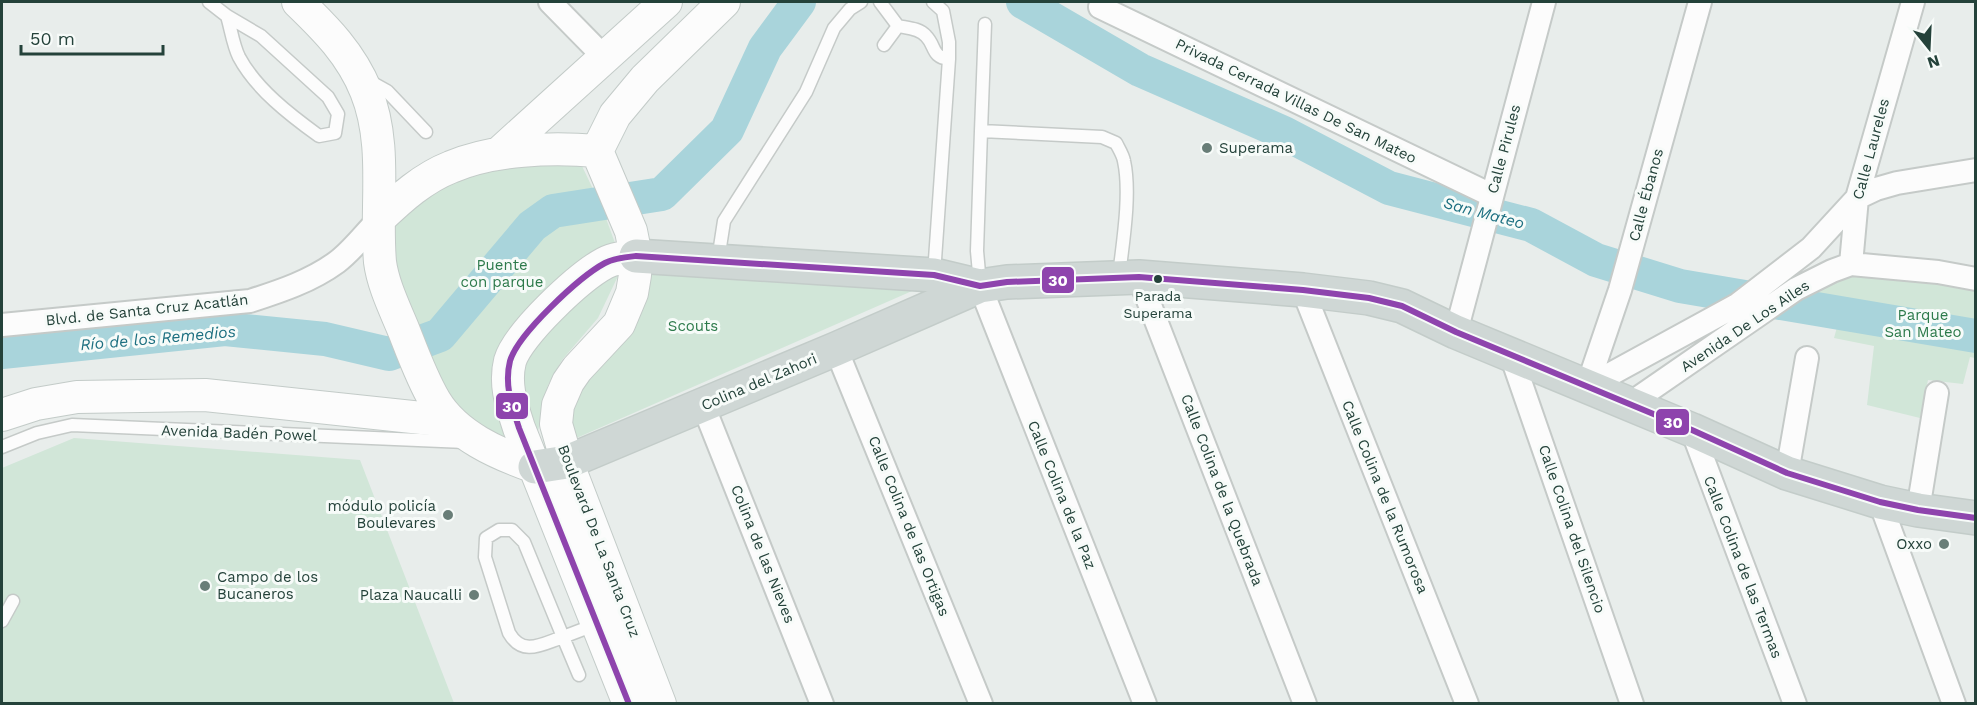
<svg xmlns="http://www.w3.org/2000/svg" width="1977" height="705" font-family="'Work Sans',sans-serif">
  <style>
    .green { fill: #d1e6d8 }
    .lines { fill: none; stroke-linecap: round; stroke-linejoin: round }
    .river { stroke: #a9d4db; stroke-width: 34 }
    .service-casing { stroke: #c5cac8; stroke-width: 15 }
    .minor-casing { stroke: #c5cac8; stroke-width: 26 }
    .secondary-casing { stroke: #c3cbc8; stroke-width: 34 }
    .primary-casing { stroke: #c3ccc9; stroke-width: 36 }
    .service { stroke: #fcfcfc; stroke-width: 12 }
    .minor { stroke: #fcfcfc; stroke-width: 22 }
    .secondary { stroke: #fcfcfc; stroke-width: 32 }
    .primary { stroke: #cfd7d5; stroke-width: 33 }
    .bus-1-casing { stroke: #f7fbf9; stroke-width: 10 }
    .bus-1 { stroke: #8e44ad; stroke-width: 6 }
    .poi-dot { fill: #697e78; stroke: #f7fbf9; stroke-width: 2 }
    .bus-dot { fill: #24423a; stroke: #f7fbf9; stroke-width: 2 }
    .labels { text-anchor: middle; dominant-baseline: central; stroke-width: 6; stroke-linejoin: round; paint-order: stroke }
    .bus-label { font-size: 14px; fill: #24423a; stroke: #f7fbf9 }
    .street-label { font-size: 15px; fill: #24423a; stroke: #f7fbf9 }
    .poi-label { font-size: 15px; fill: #24423a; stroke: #f7fbf9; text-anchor: end }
    .park-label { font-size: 15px; fill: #2d7a4b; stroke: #f7fbf9 }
    .water-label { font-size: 16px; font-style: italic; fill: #1c6f80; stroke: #f7fbf9 }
    .line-badge { stroke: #f7fbf9; stroke-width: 2 }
    .badge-label { font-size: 16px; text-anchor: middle; font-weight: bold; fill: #fff }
  </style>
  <rect width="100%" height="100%" fill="#e8edeb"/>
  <path class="green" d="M 514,166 L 582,166 L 603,210 L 615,243 L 618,276 L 598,318 L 562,360 L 548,385 L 537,436 L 500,443 L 438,394 L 388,262 L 394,218 L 406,204 L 466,176 Z
    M 1851,264 L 1975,279 L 1975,358 L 1970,357 L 1963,384 L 1928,380 L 1920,418 L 1867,405 L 1874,346 L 1834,338 L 1839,320 L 1788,304 Z
    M 649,267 L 928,284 L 572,440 L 566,410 Z
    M 74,438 L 360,460 L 454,703 L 2,704 L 2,468 Z"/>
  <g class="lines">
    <path class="river" d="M 1023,2 L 1140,70 L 1284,133 L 1389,188 L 1531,225 L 1596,260 L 1680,286 L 1976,336
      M 2,352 L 225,329 L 325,339 L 389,354 L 440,335 L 532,226 L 553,211 L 662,194 L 727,130 L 765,48 L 799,2"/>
    <g class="service-casing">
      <path id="service" d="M 209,2 L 227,16 L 261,36 L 328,97 L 338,114 L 335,133 L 319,136 C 290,115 256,89 239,57 C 233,45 231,29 227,16
        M 880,2 L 898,26 C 907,28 919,28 926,36 C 936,46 931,57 949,59
        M 933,2 L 943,11 L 949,42 L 949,59 L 934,274
        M 884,45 L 898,26
        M 369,81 L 387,91 L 426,132
        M 981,131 L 985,24
        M 718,260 L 724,221 L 806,92 L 834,28 L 850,9 L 861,2
        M 980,284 L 977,251 L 981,131 L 1102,137 L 1116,143 C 1119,149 1123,155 1124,161 C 1131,193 1123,242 1119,275
        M 2,447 L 37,433 L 72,425 L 465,442
        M 2,621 L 13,601
        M 579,675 L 563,637 C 542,644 523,657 509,633 L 485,557 L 486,538 L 499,530 L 512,530 L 524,542 L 563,637 L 597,624"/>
    </g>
    <g class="minor-casing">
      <path id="minor" d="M 550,2 L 604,57
        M 1100,7 L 1491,195
        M 1851,264 L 1857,198 L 1913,2
        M 1139,277 L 1305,704
        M 980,286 L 1145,704
        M 1303,290 L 1467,704
        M 2,325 L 250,301 C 281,291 311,281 337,262 C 353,250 366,232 380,218
        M 1456,332 L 1544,2
        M 836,349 L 981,704
        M 1511,355 L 1632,704
        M 1587,387 L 1737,305 L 1811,248 L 1857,198 L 1876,189 L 1897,183 L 1976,170
        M 1587,387 L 1620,290 L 1700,2
        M 703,405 L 822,704
        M 1628,405 L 1796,289 L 1832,271 L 1851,264 L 1938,272 L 1976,279
        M 1692,430 L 1795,704
        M 1787,473 L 1807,358
        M 1880,502 L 1954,704
        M 1918,510 L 1937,393"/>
    </g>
    <g class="secondary-casing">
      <path id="secondary" d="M 298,2 C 326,29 351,54 366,91 C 388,145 375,205 380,262 C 383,285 395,309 404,331 C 413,354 422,379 435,401 C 456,436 498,454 535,467
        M 597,151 L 631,231 L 636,256 L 635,275 L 632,293 L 619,324 L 577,369 L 568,382 L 558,405 L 556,424 L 567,462 L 660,704
        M 597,151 L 615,115 L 645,79 L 724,2
        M 498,154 L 666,2
        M 380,218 C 401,198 423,178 451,167 C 493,149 552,147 597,151
        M 2,415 L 36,404 L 77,397 L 205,395 L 450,421
        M 629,704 L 519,428 C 512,406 504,385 510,361 C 518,334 579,277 605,263 C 614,258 626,257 636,256"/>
    </g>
    <g class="primary-casing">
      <path id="primary" d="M 636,256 L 934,275 L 980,286 L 1007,282 L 1139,277 L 1303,290 L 1369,298 L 1402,306 L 1456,332 L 1692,430 L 1787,473 L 1880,502 L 1918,510 L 1976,518
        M 535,467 L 567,462 L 836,349 L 980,286"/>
    </g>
    <use href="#service" class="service"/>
    <use href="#minor" class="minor"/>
    <use href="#secondary" class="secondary"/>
    <use href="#primary" class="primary"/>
    <g class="bus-1-casing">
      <path id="bus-1" d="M 629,704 L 519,428 C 512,406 504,385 510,361 C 518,334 579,277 605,263 C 614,258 626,257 636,256 L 934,275 L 980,286 L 1007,282 L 1139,277 L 1303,290 L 1369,298 L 1402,306 L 1456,332 L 1692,430 L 1787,473 L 1880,502 L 1918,510 L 1976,518"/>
    </g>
    <use href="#bus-1" class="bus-1"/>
  </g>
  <g class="poi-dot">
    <circle cx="1207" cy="148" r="6"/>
    <circle cx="448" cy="515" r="6"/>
    <circle cx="1944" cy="544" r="6"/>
    <circle cx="205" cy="586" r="6"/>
    <circle cx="474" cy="595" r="6"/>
  </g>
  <circle class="bus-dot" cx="1158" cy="279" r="5"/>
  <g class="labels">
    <g class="bus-label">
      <text x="1158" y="296">Parada<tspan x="1158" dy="17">Superama</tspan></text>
    </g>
    <g class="street-label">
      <text transform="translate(1296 101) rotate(26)">Privada Cerrada Villas De San Mateo</text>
      <text transform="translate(1504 149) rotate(-75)">Calle Pirules</text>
      <text transform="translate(1871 149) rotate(-75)">Calle Laureles</text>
      <text transform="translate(1646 195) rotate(-75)">Calle Ébanos</text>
      <text transform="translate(147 310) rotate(-6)">Blvd. de Santa Cruz Acatlán</text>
      <text transform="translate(1745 326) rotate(-34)">Avenida De Los Ailes</text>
      <text transform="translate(759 382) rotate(-23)">Colina del Zahori</text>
      <text transform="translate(239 433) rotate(2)">Avenida Badén Powel</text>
      <text transform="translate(1222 490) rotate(69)">Calle Colina de la Quebrada</text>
      <text transform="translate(1062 495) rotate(68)">Calle Colina de la Paz</text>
      <text transform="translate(1385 497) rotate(68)">Calle Colina de la Rumorosa</text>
      <text transform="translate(909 526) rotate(68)">Calle Colina de las Ortigas</text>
      <text transform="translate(1572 529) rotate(71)">Calle Colina del Silencio</text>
      <text transform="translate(599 541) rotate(69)">Boulevard De La Santa Cruz</text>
      <text transform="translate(763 554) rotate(68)">Colina de las Nieves</text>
      <text transform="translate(1743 567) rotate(69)">Calle Colina de las Termas</text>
    </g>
    <g class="poi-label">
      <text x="1219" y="148" text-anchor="start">Superama</text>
      <text x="436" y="506">módulo policía<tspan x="436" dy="17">Boulevares</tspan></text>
      <text x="1932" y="544">Oxxo</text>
      <text x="217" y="577" text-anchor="start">Campo de los<tspan x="217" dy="17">Bucaneros</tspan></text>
      <text x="462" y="595">Plaza Naucalli</text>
    </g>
    <g class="park-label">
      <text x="502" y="265">Puente<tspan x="502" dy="17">con parque</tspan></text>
      <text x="1923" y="315">Parque<tspan x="1923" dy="17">San Mateo</tspan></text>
      <text x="693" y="326">Scouts</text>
    </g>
    <g class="water-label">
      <text transform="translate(1484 213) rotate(15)">San Mateo</text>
      <text transform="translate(158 338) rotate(-5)">Río de los Remedios</text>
    </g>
  </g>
  <g class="line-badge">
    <rect x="1041" y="266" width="34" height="28" rx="6" fill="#8e44ad"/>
    <rect x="495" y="392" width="34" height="28" rx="6" fill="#8e44ad"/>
    <rect x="1655" y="408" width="35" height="28" rx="6" fill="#8e44ad"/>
  </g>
  <g class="badge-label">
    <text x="1058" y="286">30</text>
    <text x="512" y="412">30</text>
    <text x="1673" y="428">30</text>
  </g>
  <rect width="1977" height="705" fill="none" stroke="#24423a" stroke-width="6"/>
  <g transform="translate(1929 48) rotate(162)" stroke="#f7fbf9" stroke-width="4.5" paint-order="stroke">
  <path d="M0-4.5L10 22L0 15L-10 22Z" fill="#24423a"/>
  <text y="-9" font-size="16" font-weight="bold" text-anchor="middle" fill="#24423a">N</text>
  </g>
  <path d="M21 45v9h142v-9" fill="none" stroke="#24423a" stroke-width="3"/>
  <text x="30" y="45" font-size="18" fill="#24423a" stroke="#f7fbf9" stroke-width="4.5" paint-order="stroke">50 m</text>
</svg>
